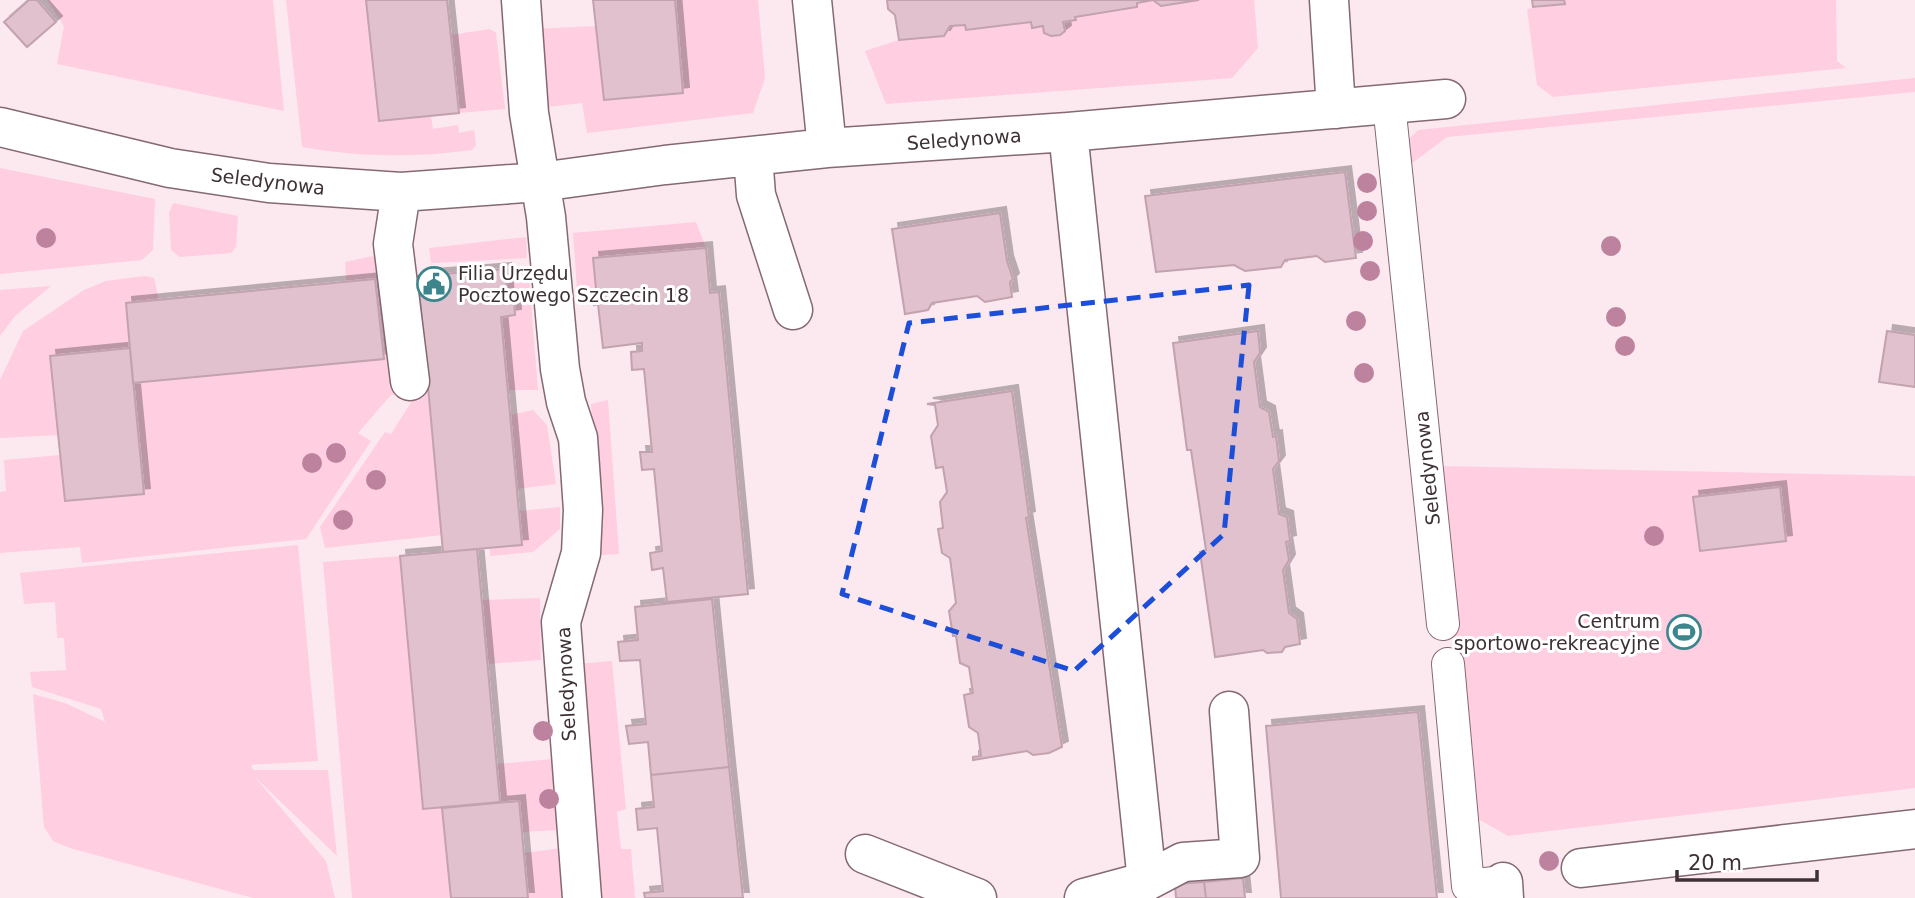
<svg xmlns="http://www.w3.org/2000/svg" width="1915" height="898" font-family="'DejaVu Sans',sans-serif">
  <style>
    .green { fill: #ffcee1 }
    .building { fill: #e0c1cd; stroke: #c1a2ae; stroke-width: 2; filter: url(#shadow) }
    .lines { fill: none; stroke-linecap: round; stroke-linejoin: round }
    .pedestrian-casing { stroke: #846973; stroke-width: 34 }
    .minor-casing { stroke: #846973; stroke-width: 41 }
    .pedestrian { stroke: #fff; stroke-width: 32 }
    .minor { stroke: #fff; stroke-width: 38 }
    .tree { fill: #bd829e }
    .marked { fill: none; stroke: #1d4ed8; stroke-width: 5; stroke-dasharray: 14 9; stroke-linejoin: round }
    .labels { text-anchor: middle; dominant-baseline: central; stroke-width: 6; stroke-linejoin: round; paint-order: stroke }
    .street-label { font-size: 19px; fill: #3d3135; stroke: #fff }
    .poi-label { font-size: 19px; fill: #3d3135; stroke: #fff; text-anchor: start }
  </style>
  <defs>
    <filter id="shadow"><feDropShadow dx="6" dy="-6" stdDeviation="0" flood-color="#0004"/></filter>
  </defs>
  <rect width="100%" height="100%" fill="#fce8ef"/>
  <path class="green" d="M 47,0 L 273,0 L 284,111 L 57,64 L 64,26 Z
    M 286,0 L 366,0 L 379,121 L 431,116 L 433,129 L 458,125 L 459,133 L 474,130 L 476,145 L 472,150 C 416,158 358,157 302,147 Z
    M 675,0 L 758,0 L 765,78 L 753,113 L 587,133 L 582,103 L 538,108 L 533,29 L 596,26 L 604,100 L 683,93 Z
    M 1153,0 L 1161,6 L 1199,0 L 1254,0 L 1258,48 L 1232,78 L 886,104 L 865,51 L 899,40 L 944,36 L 950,26 L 965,25 L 966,30 L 1031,22 L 1032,28 L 1043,26 L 1044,33 C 1052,37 1057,37 1064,31 L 1063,22 L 1076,20 L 1075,17 L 1137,7 L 1137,3 Z
    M 1564,0 L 1836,0 L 1837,61 L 1846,68 L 1553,97 L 1537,85 L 1527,9 L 1564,4 Z
    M 490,29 L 496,33 L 505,109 L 459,113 L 451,35 Z
    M 1915,78 L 1915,92 L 1447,137 L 1407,167 L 1405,143 L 1418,130 Z
    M 0,168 L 155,199 L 153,250 L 142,260 L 0,274 Z
    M 173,203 L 238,216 L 236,247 L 231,253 L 180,257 L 171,250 L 169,213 Z
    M 696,222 L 706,248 L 593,258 L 596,289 L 577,289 L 573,233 Z
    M 526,237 L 527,258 L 431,263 L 429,248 Z
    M 373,256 L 380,259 L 397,394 L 391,395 L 358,433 L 371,441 L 306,539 L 82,563 L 80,547 L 0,553 L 0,492 L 6,491 L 4,460 L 60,455 L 65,501 L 144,494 L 133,383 L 383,359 L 375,280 L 346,282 L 345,262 Z
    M 528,266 L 538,390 L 508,390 L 501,317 L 515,315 L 514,299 L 508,300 L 505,269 Z
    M 144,276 L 154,278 L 159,300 L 126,304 L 130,348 L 50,356 L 58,435 L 0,438 L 0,380 L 23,331 L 84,290 L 106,281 Z
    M 51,286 L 15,316 L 0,336 L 0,290 Z
    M 428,384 L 442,535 L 325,548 L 320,527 L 385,432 L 391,434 L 412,401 L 419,401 L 419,385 Z
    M 608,400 L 619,554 L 601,555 L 591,404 Z
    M 533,410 L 547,425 L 556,484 L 517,489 L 510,415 Z
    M 1438,466 L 1915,476 L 1915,788 L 1508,836 L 1471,815 Z
    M 560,507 L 560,529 L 533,552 L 490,556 L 490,548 L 522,545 L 519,511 Z
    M 298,545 L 318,761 L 251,765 L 253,770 L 328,770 L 337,856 L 254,776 L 326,861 L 335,898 L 253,898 L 70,848 L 53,841 L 44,827 L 33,694 L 65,703 L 105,722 L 101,709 L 32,687 L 30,672 L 66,670 L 64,638 L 57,638 L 55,602 L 24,604 L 20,573 Z
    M 400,556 L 422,808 L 442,808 L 451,898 L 352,898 L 323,562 Z
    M 540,598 L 541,660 L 488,664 L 482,600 Z
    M 612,661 L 626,809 L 617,812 L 621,849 L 631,849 L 635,898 L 602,898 L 577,664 Z
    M 554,759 L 560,830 L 522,832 L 519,801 L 501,802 L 496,764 Z
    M 562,848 L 567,898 L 528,898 L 524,853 Z"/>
  <path class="building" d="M 29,0 L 37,0 L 56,22 L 27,47 L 4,22 Z
    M 366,0 L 447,0 L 459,113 L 379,121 Z
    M 593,0 L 675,0 L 683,93 L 604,100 Z
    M 887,0 L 1153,0 L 1137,3 L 1137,7 L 1075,17 L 1076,20 L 1063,22 L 1065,31 L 1060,35 L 1051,36 L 1044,33 L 1043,26 L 1032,28 L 1031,22 L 966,30 L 965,25 L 950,26 L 944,36 L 899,40 L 895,15 L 888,9 Z
    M 1153,0 L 1199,0 L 1161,6 Z
    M 1532,0 L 1564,0 L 1565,4 L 1533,7 Z
    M 1345,172 L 1356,258 L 1325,262 L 1317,256 L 1285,260 L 1281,267 L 1245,271 L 1234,265 L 1156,272 L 1145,196 Z
    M 1000,213 L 1007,261 L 1013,279 L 1010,282 L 1012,297 L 985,302 L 977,296 L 932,303 L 928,310 L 905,314 L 892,229 Z
    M 706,248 L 710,293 L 719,292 L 748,594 L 667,602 L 663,568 L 652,570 L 650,553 L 662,551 L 654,469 L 642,470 L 640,452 L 652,452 L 644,369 L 632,370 L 631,352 L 642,351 L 642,343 L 603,348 L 598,304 L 594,305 L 592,289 L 596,289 L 593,258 Z
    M 505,269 L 508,300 L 514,299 L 515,315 L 501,317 L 522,545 L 443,552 L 418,276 Z
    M 375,279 L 384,359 L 133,383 L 126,303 Z
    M 1258,331 L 1260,353 L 1254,362 L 1260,407 L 1269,412 L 1273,437 L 1276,436 L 1279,461 L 1273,469 L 1279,514 L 1287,517 L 1290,541 L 1286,542 L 1289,560 L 1283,570 L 1289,613 L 1297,619 L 1300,644 L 1285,647 L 1282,652 L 1267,653 L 1263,650 L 1215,657 L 1200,552 L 1206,550 L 1191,450 L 1187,450 L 1173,343 Z
    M 1887,331 L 1915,335 L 1915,387 L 1879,382 Z
    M 130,348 L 144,494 L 65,501 L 50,356 Z
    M 1012,391 L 1029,517 L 1026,518 L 1062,747 L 1049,753 L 1033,755 L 1027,751 L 973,760 L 973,757 L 981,756 L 978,733 L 969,727 L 964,695 L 973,693 L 969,667 L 960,663 L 956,636 L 953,636 L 949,611 L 956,603 L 950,558 L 942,553 L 938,529 L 943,528 L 940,502 L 947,492 L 943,467 L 936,468 L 931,436 L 938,425 L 935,405 L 927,404 Z
    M 1780,487 L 1786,541 L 1700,551 L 1693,497 Z
    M 477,549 L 500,802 L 423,809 L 400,556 Z
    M 712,599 L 729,767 L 651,775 L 648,742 L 629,744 L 626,726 L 646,724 L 640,660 L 620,661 L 618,642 L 638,640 L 635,607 Z
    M 1418,712 L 1437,898 L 1281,898 L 1266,726 Z
    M 729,767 L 743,898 L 645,898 L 644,893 L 663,891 L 657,828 L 638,830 L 636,809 L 654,807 L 651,775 Z
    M 519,801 L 528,898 L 451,898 L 442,808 Z
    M 1243,878 L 1245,898 L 1206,898 L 1204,882 Z
    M 1204,882 L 1206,898 L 1176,898 L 1175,884 Z"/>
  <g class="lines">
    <g class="pedestrian-casing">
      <path id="pedestrian" d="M 1389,104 L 1443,624
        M 1448,664 L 1468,886 L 1503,882"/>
    </g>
    <g class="minor-casing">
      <path id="minor" d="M 521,0 L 529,113 L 546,217 L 560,369 L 566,402 L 578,438 L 583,510 L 581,553 L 561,622 L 582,898
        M 812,0 L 827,148
        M 1329,0 L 1336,109
        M 0,127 L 170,168 L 269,183 L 401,192 L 540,182 L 665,165 L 827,148 L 1068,132 L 1446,99
        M 1068,132 L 1147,881
        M 753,156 L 756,195 L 793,310
        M 401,192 L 393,244 L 410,381
        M 865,854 L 977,898
        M 1581,868 L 1915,829
        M 1503,882 L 1504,898
        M 1084,898 L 1147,881 L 1183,862 L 1240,858 L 1229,711"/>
    </g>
    <use href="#pedestrian" class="pedestrian"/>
    <use href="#minor" class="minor"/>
  </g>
  <g class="tree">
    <circle cx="1367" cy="183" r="10"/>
    <circle cx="1367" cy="211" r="10"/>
    <circle cx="46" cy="238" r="10"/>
    <circle cx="1363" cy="241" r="10"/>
    <circle cx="1611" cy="246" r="10"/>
    <circle cx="1370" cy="271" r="10"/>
    <circle cx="1616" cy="317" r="10"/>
    <circle cx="1356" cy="321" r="10"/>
    <circle cx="1625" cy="346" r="10"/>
    <circle cx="1364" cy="373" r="10"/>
    <circle cx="336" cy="453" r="10"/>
    <circle cx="312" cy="463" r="10"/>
    <circle cx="376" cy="480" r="10"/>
    <circle cx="343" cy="520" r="10"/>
    <circle cx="1654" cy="536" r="10"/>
    <circle cx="543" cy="731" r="10"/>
    <circle cx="549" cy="799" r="10"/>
    <circle cx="1549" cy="861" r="10"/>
  </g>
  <path class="marked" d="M 1249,285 L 1224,534 L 1074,671 L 842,594 L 909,323 Z"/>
  <defs>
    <g id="civic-ring" transform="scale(1.75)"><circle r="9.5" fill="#fff" stroke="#3d858c" stroke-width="1.5"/><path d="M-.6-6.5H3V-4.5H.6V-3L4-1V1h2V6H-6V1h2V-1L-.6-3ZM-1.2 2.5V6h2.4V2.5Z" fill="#3d858c"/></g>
    <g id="stadium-ring" transform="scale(1.75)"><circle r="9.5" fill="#fff" stroke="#3d858c" stroke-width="1.5"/><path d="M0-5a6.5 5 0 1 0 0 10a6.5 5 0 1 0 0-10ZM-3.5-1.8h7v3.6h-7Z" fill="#3d858c"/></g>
  </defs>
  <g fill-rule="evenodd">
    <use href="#civic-ring" x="434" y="284"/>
    <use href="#stadium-ring" x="1684" y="632"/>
  </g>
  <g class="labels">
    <g class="street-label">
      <text transform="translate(964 139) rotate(-4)">Seledynowa</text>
      <text transform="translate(268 181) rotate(7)">Seledynowa</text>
      <text transform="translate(1427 468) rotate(-96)">Seledynowa</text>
      <text transform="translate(566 684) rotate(-93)">Seledynowa</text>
    </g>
    <g class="poi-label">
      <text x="458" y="273">Filia Urzędu<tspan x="458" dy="22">Pocztowego Szczecin 18</tspan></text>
      <text x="1660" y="621" text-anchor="end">Centrum<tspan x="1660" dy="22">sportowo-rekreacyjne</tspan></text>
    </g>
  </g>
  <path d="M1677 870v10h140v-10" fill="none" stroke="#3d3135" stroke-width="3.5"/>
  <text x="1688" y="870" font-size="21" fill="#3d3135" stroke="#ffffff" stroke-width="5" paint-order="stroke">20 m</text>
</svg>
